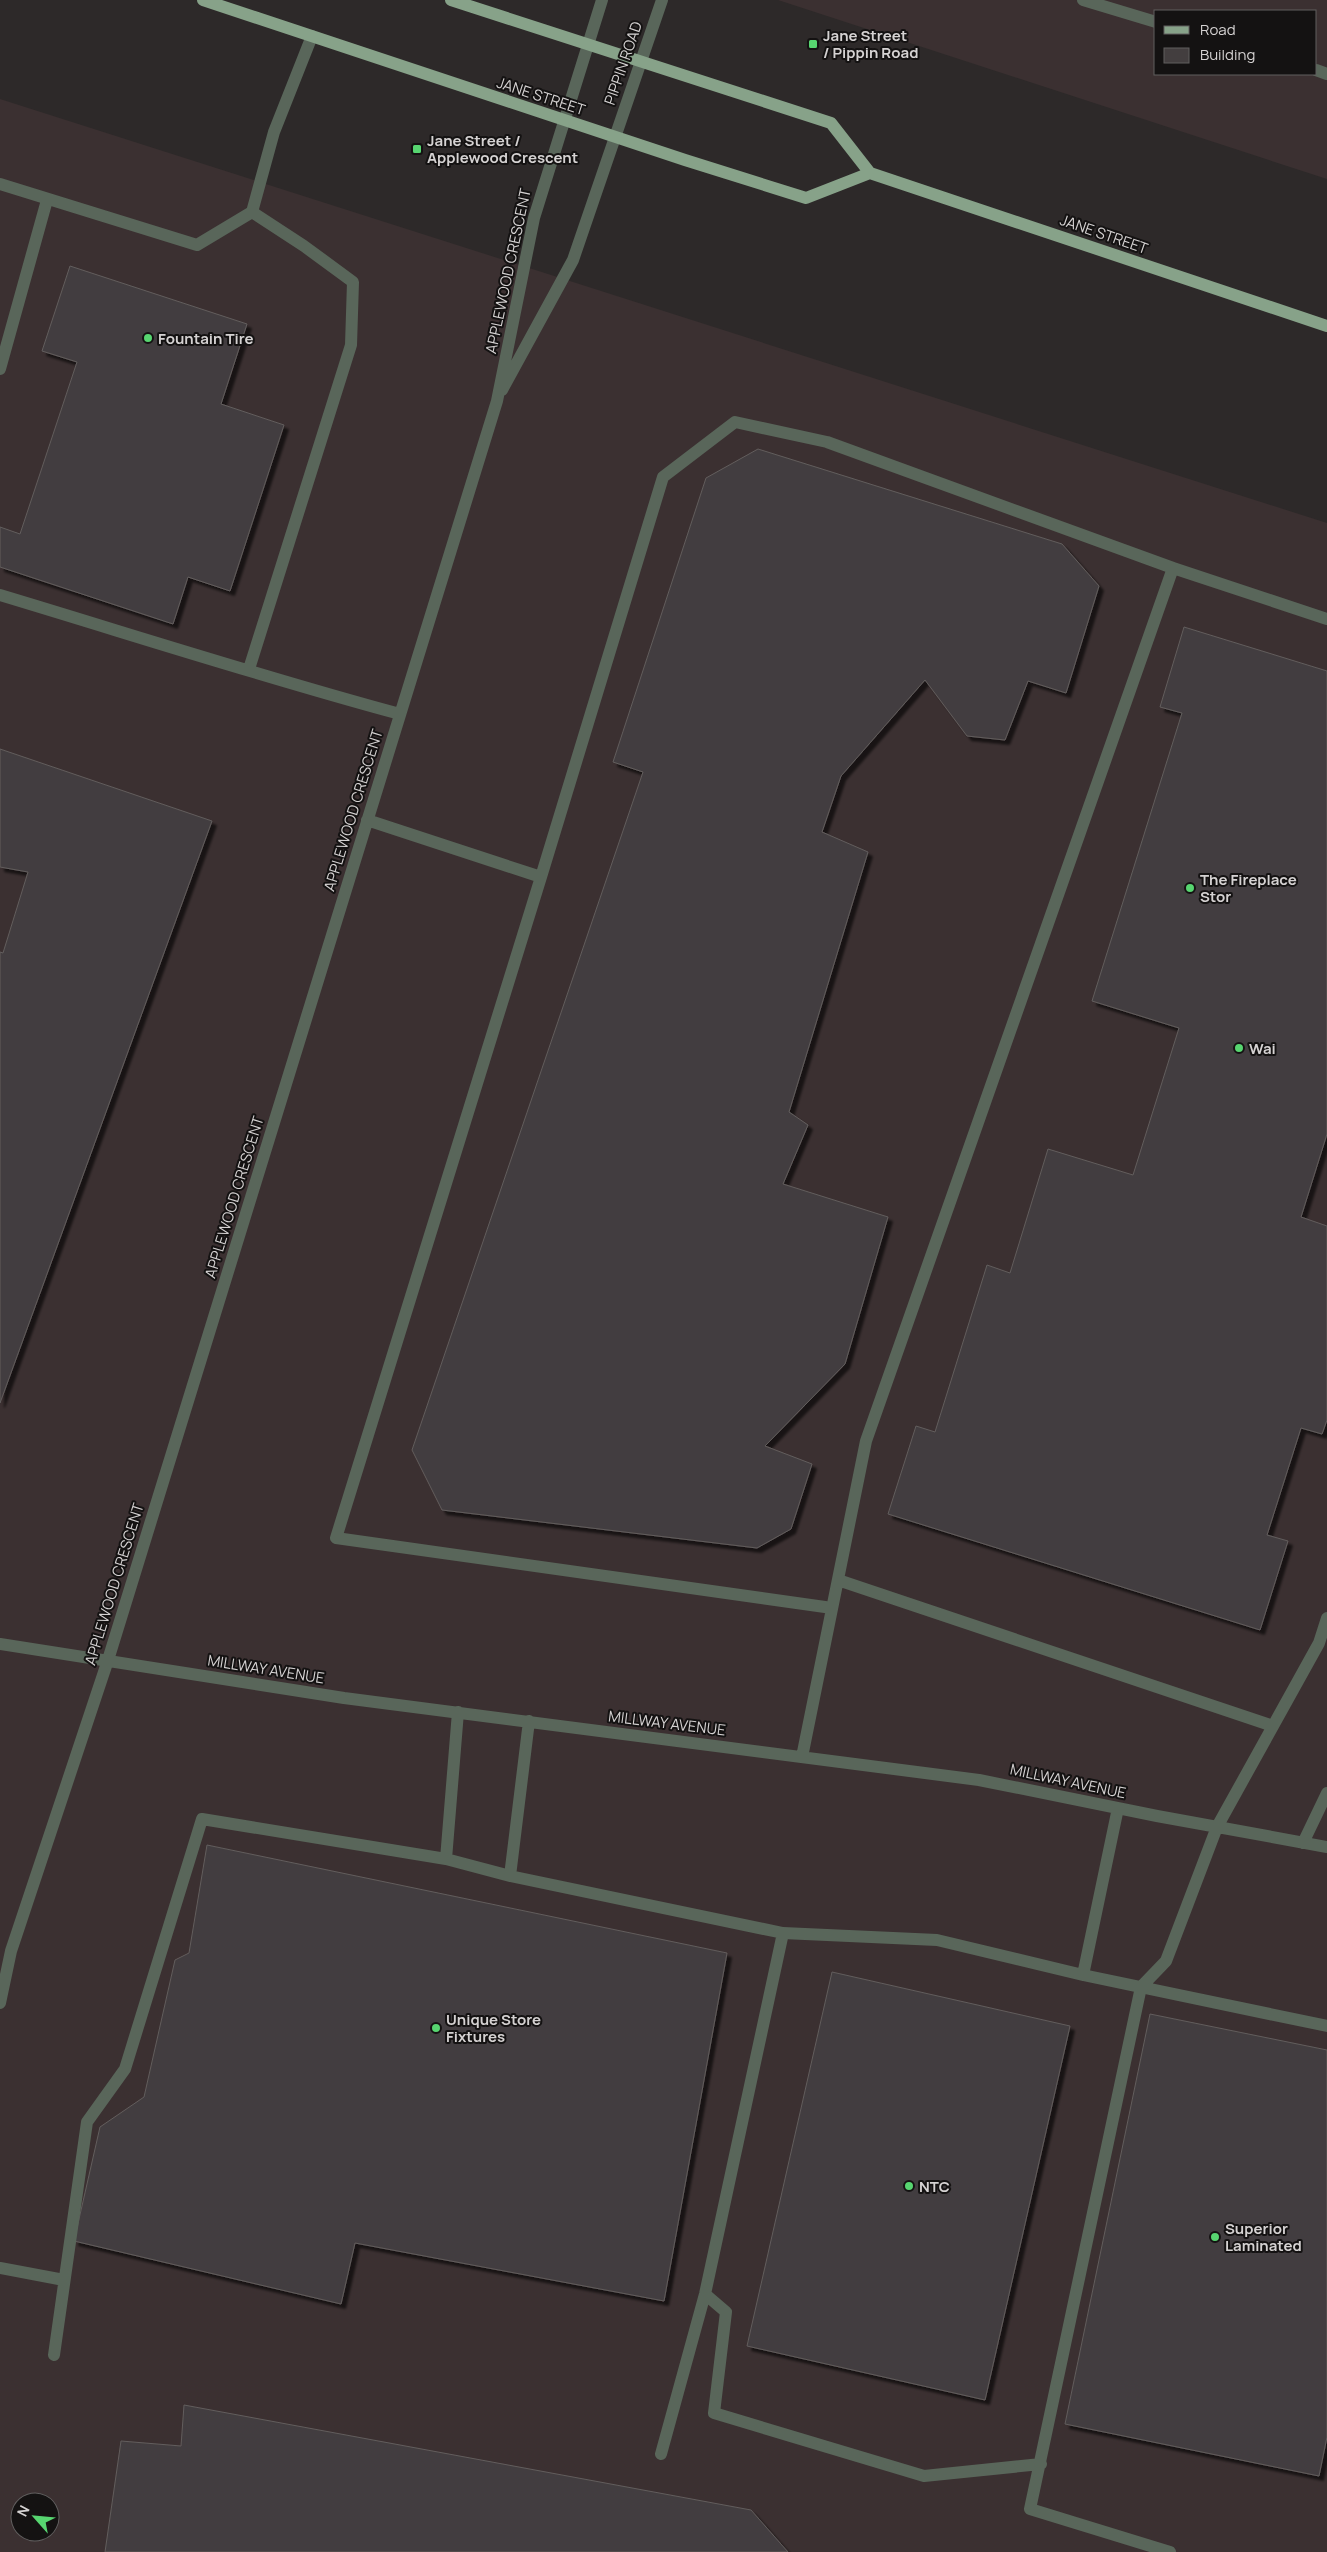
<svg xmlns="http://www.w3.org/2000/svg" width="1327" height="2552" font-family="Manrope,sans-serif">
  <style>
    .built { fill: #3b3031; fill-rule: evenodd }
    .building { fill: #433e3f; stroke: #625d5d; filter: url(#shadow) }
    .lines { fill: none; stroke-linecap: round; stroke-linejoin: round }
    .minor { stroke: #59665a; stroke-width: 12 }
    .major { stroke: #87a289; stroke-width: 12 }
    .poi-dot { fill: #57d570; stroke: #141212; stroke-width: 2 }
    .labels { text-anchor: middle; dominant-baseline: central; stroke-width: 4; stroke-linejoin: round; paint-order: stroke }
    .poi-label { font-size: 15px; font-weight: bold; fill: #d5d2d2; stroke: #141212; text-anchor: start }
    .street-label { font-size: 15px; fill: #d5d2d2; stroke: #141212 }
  </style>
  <defs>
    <filter id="shadow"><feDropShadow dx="4.5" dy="4.5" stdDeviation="1" flood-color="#0009"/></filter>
  </defs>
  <rect width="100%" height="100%" fill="#2d2929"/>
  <path class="built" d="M 778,0 L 1327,0 L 1327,179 ZM 1156,11 L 1316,11 L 1316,74 L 1156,74 Z
    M 0,99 L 1327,523 L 1327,2552 L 0,2552 ZM 20,2502 L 50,2502 L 50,2532 L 20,2532 Z"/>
  <path class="building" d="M 70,266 L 247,324 L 221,404 L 284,425 L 230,591 L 188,577 L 173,624 L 0,567 L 0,527 L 20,534 L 77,362 L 42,351 Z
    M 758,449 L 1062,544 L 1099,586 L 1066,693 L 1028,681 L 1005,740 L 967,736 L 925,680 L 841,776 L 822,832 L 868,852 L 789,1112 L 808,1125 L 783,1184 L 888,1217 L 845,1364 L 765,1446 L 812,1464 L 791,1529 L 757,1548 L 442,1510 L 412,1450 L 643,772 L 613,762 L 706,478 Z
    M 1184,627 L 1327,671 L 1327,1134 L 1301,1217 L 1327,1226 L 1327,1420 L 1322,1434 L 1301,1428 L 1267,1535 L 1288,1541 L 1260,1630 L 888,1514 L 916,1426 L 935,1432 L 987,1265 L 1010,1273 L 1048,1149 L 1133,1175 L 1179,1028 L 1092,1001 L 1182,713 L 1160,707 Z
    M 0,749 L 212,821 L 0,1403 L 0,952 L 3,953 L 28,872 L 0,867 Z
    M 207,1845 L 727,1953 L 664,2301 L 355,2243 L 341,2304 L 74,2241 L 100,2127 L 144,2097 L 175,1960 L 189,1953 Z
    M 832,1972 L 1070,2026 L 985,2400 L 747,2346 Z
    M 1150,2014 L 1327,2050 L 1327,2437 L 1319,2476 L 1065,2424 Z
    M 184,2405 L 751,2510 L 788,2552 L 105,2552 L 121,2441 L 181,2446 Z"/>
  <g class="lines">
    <path class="minor" d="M 1083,0 L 1156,22
      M 1316,70 L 1327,74
      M 0,184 L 197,245 L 252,212
      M 0,369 L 47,200
      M 502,390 L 573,260 L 662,0
      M 1173,568 L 1327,619
      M 0,595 C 133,635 266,678 400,714
      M 249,669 L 351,345 L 353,282 L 304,246 L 252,212 L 274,132 L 312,36
      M 367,820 L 541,877 L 663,477 L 735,422 L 827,442 L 1173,568 L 866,1441 L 802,1757
      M 541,877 L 336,1538 L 832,1608
      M 838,1580 L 1273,1726
      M 0,1644 L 344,1698 L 979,1780 L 1157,1816 L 1327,1847
      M 529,1721 L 510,1876 L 783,1933 L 705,2294 L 661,2454
      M 1303,1843 L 1327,1793
      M 446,1859 L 510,1876
      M 783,1933 L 937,1940 L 1083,1975 L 1118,1808
      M 1083,1975 L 1327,2026
      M 0,2003 L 11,1951 L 108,1660 L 497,401 L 534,218 L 602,0
      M 0,2268 L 64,2280
      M 705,2294 L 726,2312 L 714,2413 L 924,2476 L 1041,2464
      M 54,2355 L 87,2122 L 125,2069 L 202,1819 L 446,1859 L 458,1712
      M 1170,2552 L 1030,2509 L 1141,1987 L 1166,1961 L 1217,1827 L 1319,1643 L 1327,1618"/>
    <path class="major" d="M 203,0 L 685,160 L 806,198 L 870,173
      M 451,0 L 831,123 L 870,173 L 1327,326"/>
  </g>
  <g class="poi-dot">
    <rect x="808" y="39" width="10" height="10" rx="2.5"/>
    <rect x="412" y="144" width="10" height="10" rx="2.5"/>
    <circle cx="148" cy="338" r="5"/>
    <circle cx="1190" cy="888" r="5"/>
    <circle cx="1239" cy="1048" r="5"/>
    <circle cx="436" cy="2028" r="5"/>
    <circle cx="909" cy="2186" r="5"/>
    <circle cx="1215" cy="2237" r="5"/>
  </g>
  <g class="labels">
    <g class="poi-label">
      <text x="823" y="35">Jane Street<tspan x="823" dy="17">/ Pippin Road</tspan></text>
      <text x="427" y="140">Jane Street /<tspan x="427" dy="17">Applewood Crescent</tspan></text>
      <text x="158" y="338">Fountain Tire</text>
      <text x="1200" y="879">The Fireplace<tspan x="1200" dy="17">Stor</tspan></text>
      <text x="1249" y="1048">Wai</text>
      <text x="446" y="2019">Unique Store<tspan x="446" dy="17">Fixtures</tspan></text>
      <text x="919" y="2186">NTC</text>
      <text x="1225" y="2228">Superior<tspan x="1225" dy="17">Laminated</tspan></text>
    </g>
    <g class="street-label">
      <text transform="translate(623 63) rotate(-71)">PIPPIN ROAD</text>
      <text transform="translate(541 96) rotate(18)">JANE STREET</text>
      <text transform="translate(1104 234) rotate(19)">JANE STREET</text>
      <text transform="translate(508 271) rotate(-78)">APPLEWOOD CRESCENT</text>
      <text transform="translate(353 810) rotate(-73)">APPLEWOOD CRESCENT</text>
      <text transform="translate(234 1197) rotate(-73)">APPLEWOOD CRESCENT</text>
      <text transform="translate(114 1584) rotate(-73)">APPLEWOOD CRESCENT</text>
      <text transform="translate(266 1669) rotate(9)">MILLWAY AVENUE</text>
      <text transform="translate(667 1723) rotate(7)">MILLWAY AVENUE</text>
      <text transform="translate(1068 1781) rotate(12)">MILLWAY AVENUE</text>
    </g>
  </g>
  <rect x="1154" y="10" width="162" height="65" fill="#141212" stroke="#615f5f"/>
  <rect x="1164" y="26" width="25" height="8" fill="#87a289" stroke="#615f5f"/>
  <text x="1200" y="35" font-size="15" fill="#d5d2d2">Road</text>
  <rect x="1164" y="48" width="25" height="15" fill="#433e3f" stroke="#615f5f"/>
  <text x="1200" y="60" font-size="15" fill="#d5d2d2">Building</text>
  <g transform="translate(35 2517) rotate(297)"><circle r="24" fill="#141212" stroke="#615f5f"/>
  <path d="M0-4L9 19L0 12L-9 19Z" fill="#57d570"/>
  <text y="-8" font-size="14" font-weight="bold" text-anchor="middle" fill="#d5d2d2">N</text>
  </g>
</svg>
